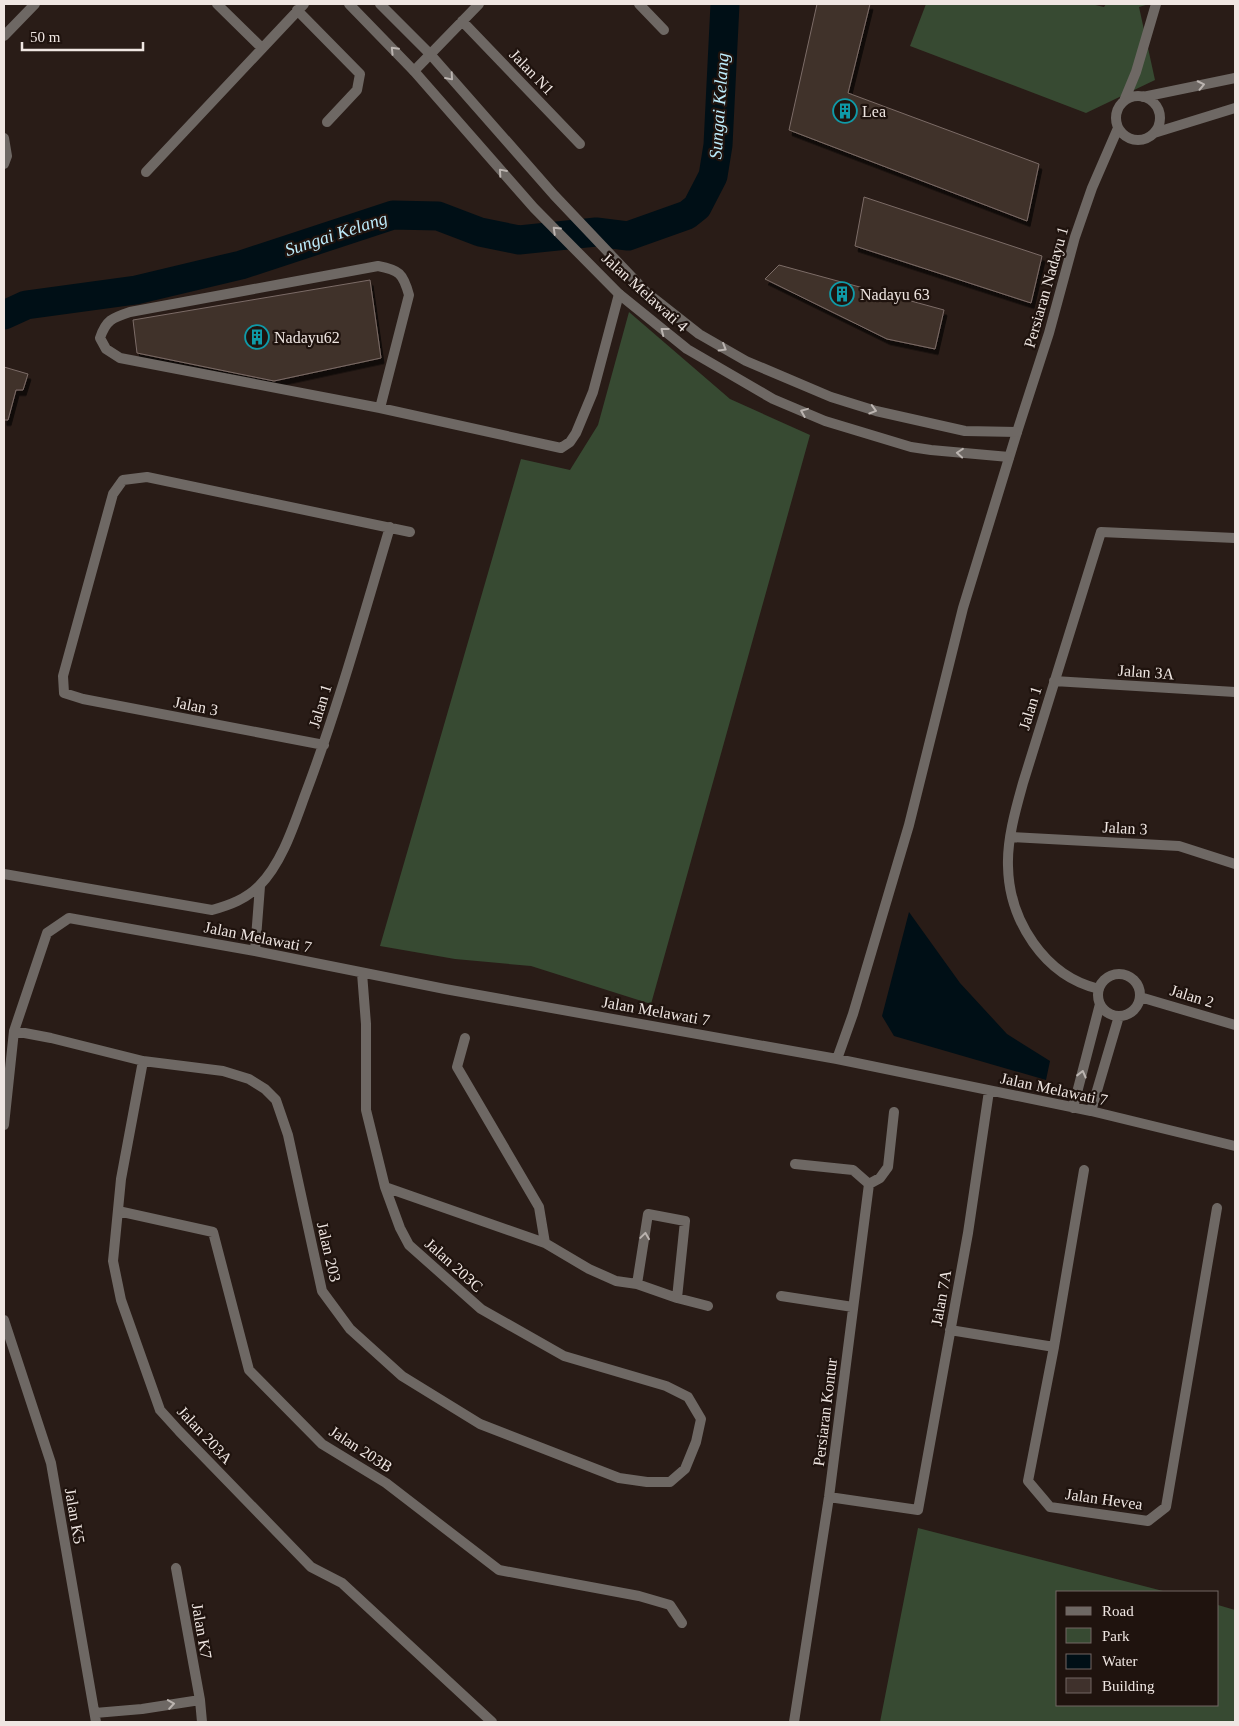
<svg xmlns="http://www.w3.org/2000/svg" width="1239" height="1726" font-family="'Times New Roman',serif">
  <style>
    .green { fill: #374a32 }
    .water { fill: #000f16 }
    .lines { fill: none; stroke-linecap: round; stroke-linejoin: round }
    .river { stroke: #000f16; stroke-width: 29 }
    .building { fill: #3f312c; stroke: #7c6c66; filter: url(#shadow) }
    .minor { stroke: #6e6864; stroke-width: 10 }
    .tertiary { stroke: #6e6864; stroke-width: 10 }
    .oneway { stroke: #bbb4b0 }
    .labels { text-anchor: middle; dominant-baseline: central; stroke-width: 4.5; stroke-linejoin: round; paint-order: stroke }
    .street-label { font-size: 16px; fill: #efe6e2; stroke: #1f130e }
    .poi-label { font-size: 16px; fill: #efe6e2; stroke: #1f130e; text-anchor: start }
    .water-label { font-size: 18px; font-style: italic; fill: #bdecfc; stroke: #1f130e }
  </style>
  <defs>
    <filter id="shadow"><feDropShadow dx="3" dy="5.5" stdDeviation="0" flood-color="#0009"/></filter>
  </defs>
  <rect width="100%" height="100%" fill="#291c17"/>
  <path class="green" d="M 926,4 L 1091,4 L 1104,7 L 1106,4 L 1149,4 L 1139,7 L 1155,80 L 1086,113 L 910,46 Z
    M 629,312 L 730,399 L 810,435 L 651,1004 L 531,966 L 455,959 L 380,946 L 521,459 L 570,470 L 598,425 Z
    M 918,1528 L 1167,1592 L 1058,1592 L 1058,1705 L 1218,1705 L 1218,1605 L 1235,1610 L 1235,1722 L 880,1722 Z"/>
  <path class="water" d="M 909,912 L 960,983 L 1007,1034 L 1050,1061 L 1046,1080 L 894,1036 L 882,1016 Z"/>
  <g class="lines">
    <path class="river" d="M 4,315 L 26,305 L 136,290 L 241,265 L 393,215 L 438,216 L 480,232 L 519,240 L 596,232 L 628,236 L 687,215 L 697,207 L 713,176 L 718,145 L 725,4"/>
  </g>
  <path class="building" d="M 817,4 L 870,4 L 848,93 L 1039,164 L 1027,221 L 789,130 Z
    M 864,197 L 1042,256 L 1031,303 L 855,246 Z
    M 779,265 L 944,310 L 935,349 L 887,339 L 765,279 Z
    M 370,280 L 381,358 L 274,381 L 137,353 L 133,320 Z
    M 4,367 L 28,374 L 23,390 L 16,390 L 8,420 L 4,420 Z"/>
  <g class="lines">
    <path class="minor" d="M 217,4 L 262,48
      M 639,4 L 664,30
      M 297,10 L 360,74 L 357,90 L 327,122
      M 462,21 L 580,144
      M 4,36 L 35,4
      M 414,71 L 479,4
      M1116 118a22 22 0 1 1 44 0a22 22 0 1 1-44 0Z
      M 1143,97 L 1235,78
      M 1124,101 L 1136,72 L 1156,4
      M 1154,133 L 1235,108
      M 4,138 L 7,156 L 4,164
      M 146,172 L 304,4
      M 380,408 L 409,295 C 403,273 399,270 378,266 L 130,312 C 112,318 106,320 100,338 L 106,349 L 120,358 L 380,408 L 561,448 L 570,442 L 576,433 L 593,392 L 619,294
      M 1054,681 L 1235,692
      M 324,745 L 83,699 L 64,693 L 63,676 L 113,494 L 123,480 L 147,477 L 410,532
      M 1011,837 L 1179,846 L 1235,864
      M 4,874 L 212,910 C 230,905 246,899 259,886 C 282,863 294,825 305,795 C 338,708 363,617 390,527
      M 255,951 L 260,886
      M1098 995a21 21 0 1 1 42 0a21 21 0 1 1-42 0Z
      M 1099,989 C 1044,976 1009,920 1008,866 C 1007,839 1016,808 1023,783 L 1101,532 L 1235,538
      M 1140,997 L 1235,1025
      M 14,1031 L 51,1038 L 143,1061 L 223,1071 L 249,1079 L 265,1089 L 276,1100 L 288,1135 L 322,1291 L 350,1329 L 402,1376 L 480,1424 L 619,1478 L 647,1482 L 670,1482 L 685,1469 L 696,1442 L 701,1419 L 688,1397 L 666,1386 L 564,1356 L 481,1309 L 409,1245 L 400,1228 L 385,1187 L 366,1110 L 366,1024 L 362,973
      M 465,1038 L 457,1067 L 539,1207 L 545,1243
      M 837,1059 L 853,1014 L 909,825 L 963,608 L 1017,432 L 1049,333 L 1075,237 L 1092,188 L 1118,128
      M 143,1061 L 121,1179 L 113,1261 L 121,1300 L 160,1410 L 179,1431 L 311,1567 L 342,1583 L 492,1722
      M 1073,1108 L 1100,1004
      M 1091,1111 L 1119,1016
      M 4,1125 L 14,1031 L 47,933 L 69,918 L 255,951 L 445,989 L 837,1059 L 1091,1111 L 1235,1146
      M 795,1164 L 853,1170 L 869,1184
      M 1084,1170 L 1054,1347 L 1028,1481 L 1050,1507 L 1148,1521 L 1166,1507 L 1217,1208
      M 869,1184 L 880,1178 L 888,1167 L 894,1112
      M 385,1187 L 545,1243 L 589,1269 L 616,1281 L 637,1284 L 677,1298 L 708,1306
      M 118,1211 L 213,1232 L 249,1370 L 322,1444 L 386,1483 L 499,1570 L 639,1596 L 670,1605 L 682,1623
      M 637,1284 L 648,1214 L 685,1221 L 677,1298
      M 781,1296 L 853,1307
      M 4,1320 L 51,1463 L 96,1722
      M 950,1330 L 1054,1347
      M 829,1497 L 918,1510 L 968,1233 L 989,1091
      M 176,1568 L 200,1700 L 202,1722
      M 95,1713 L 142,1709 L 200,1700
      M 794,1722 L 829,1497 L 869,1184"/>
    <path class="tertiary" d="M 349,4 L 414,71 L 534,208 L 619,294 L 687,349 L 773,399 L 825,421 L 911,447 L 931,450 L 1009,457
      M 380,4 L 430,54 L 554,195 L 647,293 L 699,334 L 746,361 L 831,397 L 876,411 L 965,431 L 1017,432"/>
  </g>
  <defs><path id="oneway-chevron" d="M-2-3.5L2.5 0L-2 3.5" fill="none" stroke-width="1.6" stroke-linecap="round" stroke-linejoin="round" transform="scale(1.25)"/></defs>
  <g class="oneway">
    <use href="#oneway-chevron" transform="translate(394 50) rotate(-134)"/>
    <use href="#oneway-chevron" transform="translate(450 77) rotate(49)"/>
    <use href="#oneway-chevron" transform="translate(1201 85) rotate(-12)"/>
    <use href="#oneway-chevron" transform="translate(502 172) rotate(-131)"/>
    <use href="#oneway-chevron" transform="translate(556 230) rotate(-136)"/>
    <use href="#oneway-chevron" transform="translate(664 331) rotate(-142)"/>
    <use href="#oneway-chevron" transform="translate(723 348) rotate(31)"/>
    <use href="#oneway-chevron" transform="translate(873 410) rotate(16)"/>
    <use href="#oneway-chevron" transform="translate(804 412) rotate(-158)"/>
    <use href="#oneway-chevron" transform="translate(960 453) rotate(-175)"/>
    <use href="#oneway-chevron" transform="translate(1082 1074) rotate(-76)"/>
    <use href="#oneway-chevron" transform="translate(645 1236) rotate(-82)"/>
    <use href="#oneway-chevron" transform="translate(171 1704) rotate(-9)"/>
  </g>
  <defs>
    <g id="building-ring" transform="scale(1.25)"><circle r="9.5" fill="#1f130e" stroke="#0f9aa8" stroke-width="1.5"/><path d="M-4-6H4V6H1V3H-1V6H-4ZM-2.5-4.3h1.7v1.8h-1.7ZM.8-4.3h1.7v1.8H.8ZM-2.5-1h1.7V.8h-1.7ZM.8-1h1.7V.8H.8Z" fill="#0f9aa8"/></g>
  </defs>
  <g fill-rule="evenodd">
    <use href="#building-ring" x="845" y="111"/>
    <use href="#building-ring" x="842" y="294"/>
    <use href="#building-ring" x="257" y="337"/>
  </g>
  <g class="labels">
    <g class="street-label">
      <text transform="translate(532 72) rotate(46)">Jalan N1</text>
      <text transform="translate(1046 287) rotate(-74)">Persiaran Nadayu 1</text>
      <text transform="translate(645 292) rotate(42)">Jalan Melawati 4</text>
      <text transform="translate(1146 672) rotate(4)">Jalan 3A</text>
      <text transform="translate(196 706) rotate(11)">Jalan 3</text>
      <text transform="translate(320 706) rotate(-73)">Jalan 1</text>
      <text transform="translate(1030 708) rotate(-73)">Jalan 1</text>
      <text transform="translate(1125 828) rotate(3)">Jalan 3</text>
      <text transform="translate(258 937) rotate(11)">Jalan Melawati 7</text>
      <text transform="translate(1192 996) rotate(17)">Jalan 2</text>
      <text transform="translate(656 1011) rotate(10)">Jalan Melawati 7</text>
      <text transform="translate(1054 1089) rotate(12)">Jalan Melawati 7</text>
      <text transform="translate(329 1252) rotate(77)">Jalan 203</text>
      <text transform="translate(454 1265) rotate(42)">Jalan 203C</text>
      <text transform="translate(941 1298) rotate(-80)">Jalan 7A</text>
      <text transform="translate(825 1412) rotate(-83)">Persiaran Kontur</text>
      <text transform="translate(205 1435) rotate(47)">Jalan 203A</text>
      <text transform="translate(361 1449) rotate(33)">Jalan 203B</text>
      <text transform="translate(1104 1499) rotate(8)">Jalan Hevea</text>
      <text transform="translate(75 1516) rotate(80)">Jalan K5</text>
      <text transform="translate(202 1631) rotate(80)">Jalan K7</text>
    </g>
    <g class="poi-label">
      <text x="862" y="111">Lea</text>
      <text x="860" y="294">Nadayu 63</text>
      <text x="274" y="337">Nadayu62</text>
    </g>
    <g class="water-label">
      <text transform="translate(719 106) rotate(-86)">Sungai Kelang</text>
      <text transform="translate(336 234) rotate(-18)">Sungai Kelang</text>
    </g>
  </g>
  <rect width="1239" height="1726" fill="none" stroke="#efe6e2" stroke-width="10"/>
  <rect x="1056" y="1591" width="162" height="115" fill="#1f130e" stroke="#726763"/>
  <rect x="1066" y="1607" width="25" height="8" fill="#6e6864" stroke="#726763"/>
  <text x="1102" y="1616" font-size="15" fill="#efe6e2">Road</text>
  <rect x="1066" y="1628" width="25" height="15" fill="#374a32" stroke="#726763"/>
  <text x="1102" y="1641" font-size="15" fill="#efe6e2">Park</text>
  <rect x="1066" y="1654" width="25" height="15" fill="#000f16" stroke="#726763"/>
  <text x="1102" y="1666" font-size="15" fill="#efe6e2">Water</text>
  <rect x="1066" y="1678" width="25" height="15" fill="#3f312c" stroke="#726763"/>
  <text x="1102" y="1691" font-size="15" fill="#efe6e2">Building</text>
  <path d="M22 42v8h121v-8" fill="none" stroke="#efe6e2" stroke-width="2.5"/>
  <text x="30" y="42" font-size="15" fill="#efe6e2" stroke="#1f130e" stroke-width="4" paint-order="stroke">50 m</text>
</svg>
